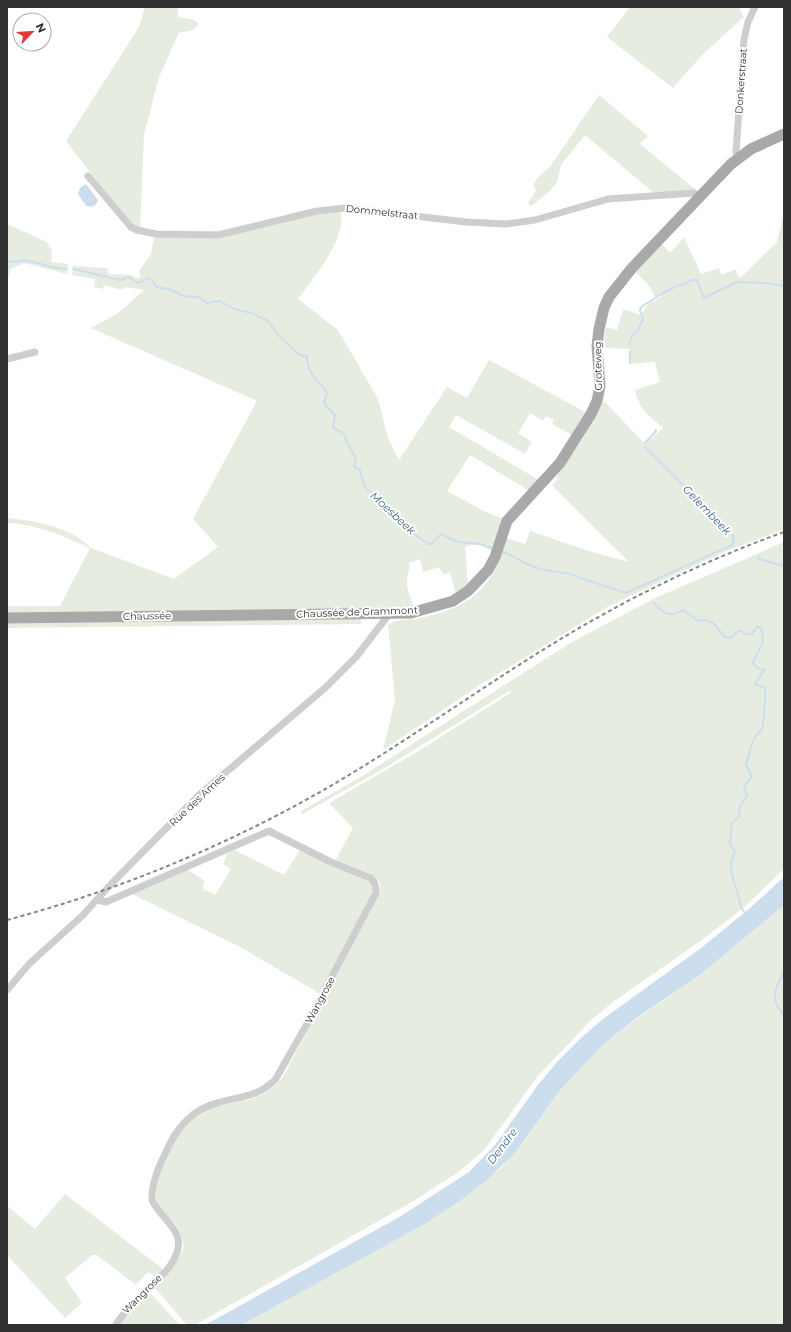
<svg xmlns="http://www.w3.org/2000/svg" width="791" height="1332" font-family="Montserrat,sans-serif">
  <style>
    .green { fill: #e6ede0 }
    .water { fill: #ccdded }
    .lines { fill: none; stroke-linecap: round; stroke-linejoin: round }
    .stream { stroke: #ccdded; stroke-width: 2 }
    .street { stroke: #cecece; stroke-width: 7 }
    .primary { stroke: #a9a9a9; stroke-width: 11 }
    .rail { stroke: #868686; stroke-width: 2; stroke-dasharray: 4 3; stroke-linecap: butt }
    .labels { text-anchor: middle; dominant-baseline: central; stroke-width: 4; stroke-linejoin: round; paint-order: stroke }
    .street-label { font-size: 10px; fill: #313131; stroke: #fff }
    .water-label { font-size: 11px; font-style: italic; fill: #3e6b94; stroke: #fff }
  </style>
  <rect width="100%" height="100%" fill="#fff"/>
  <path class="green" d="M 145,7 L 178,7 L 178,17 L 194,20 L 199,24 L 193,30 L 179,33 L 159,77 L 144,135 L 140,228 L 133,225 L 124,216 L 66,141 L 139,27 Z
    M 630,7 L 739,7 L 744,17 L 704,53 L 673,88 L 607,37 Z
    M 599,95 L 648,136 L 640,144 L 696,190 L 655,194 L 585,135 L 561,165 L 557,182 L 550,191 L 531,206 L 528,203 L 536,190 L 533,185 C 537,178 542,172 549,168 Z
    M 340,210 C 349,236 313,278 298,299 L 338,330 L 378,399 L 388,438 L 399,460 L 447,387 L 467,398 L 489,360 L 587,413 L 573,436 L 552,424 L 554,420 L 546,416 L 543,421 L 530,413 L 518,433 L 532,442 L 525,454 L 456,415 L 449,427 L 539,480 L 528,490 L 470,455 L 447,491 L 484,511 L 504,519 L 492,550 L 489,550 C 483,545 472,543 465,547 L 468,585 L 456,594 L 450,572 L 444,575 L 439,567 L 423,572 L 420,559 L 409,563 C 410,571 407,575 407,582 C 406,591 413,599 413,608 L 7,613 L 7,606 L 60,606 L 90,548 C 63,536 37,524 7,523 L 7,518 C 36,521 71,527 91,548 L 174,579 L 218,547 L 193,519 L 257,401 L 91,328 L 117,314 L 144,290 L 125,287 L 122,290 L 104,285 L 103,289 L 94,287 L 95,279 L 72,275 L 73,266 L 107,268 L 109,274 L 131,275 L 136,278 L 141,277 L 139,271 L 151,254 L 154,236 L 247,229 Z
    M 783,217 L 784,529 L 724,552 L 609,606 L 483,683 L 383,750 L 395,700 L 388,625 C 400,617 407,621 420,618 C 470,608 494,588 506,538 L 525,544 L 530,531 L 592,552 L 629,562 L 552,485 L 558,479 L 556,477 L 582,440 L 604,401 L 645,444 L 663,428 C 649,415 640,411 635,390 L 660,382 L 655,362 L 629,364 L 630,349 L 604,348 L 605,327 L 617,330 L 623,309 L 641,315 L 648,304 L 662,296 L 660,294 L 655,297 L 650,287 L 635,271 L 662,244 L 670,253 L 684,237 L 701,274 L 719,268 L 721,275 L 736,269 L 738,277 L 741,277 L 777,242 Z
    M 7,224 L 47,242 L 52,251 L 51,262 L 68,264 L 67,274 L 24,263 L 10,269 L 7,285 Z
    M 784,542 L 784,869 L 742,909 L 699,942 L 613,1002 L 590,1021 L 537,1077 L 484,1150 L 457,1173 L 412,1202 L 195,1325 L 187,1325 L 155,1288 L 170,1271 L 184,1248 C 183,1238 180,1230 174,1223 C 167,1214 156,1207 156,1195 C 155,1184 161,1171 165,1160 C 175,1135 194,1111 222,1105 C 249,1100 264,1099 283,1077 L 379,895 C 380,890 382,885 378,880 C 373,872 345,865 335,861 L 353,828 L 329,803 L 417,752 L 510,693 L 511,690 L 380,771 L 302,814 L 301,811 L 359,778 L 572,642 L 653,599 Z
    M 361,618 L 361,624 L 7,628 L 7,623 Z
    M 235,850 L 284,875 L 300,850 L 370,879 L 373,888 L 372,894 L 322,995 L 240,947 L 132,894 L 188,870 L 205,881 L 202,888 L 215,895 L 231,869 L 223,864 L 228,853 Z
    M 784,905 L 784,1325 L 242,1325 L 342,1269 L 499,1170 L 522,1144 L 561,1089 L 604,1044 L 638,1018 L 701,974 Z
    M 65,1194 L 163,1269 L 157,1278 L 148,1272 L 136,1285 L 97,1255 L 92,1255 L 65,1278 L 82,1303 L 65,1318 L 7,1255 L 7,1206 L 35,1229 Z
    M 151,1294 L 180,1325 L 118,1325 L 148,1295 Z"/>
  <path class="water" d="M 86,184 L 98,200 C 96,207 92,207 86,206 L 78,194 L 80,188 Z
    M 784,877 L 784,905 L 701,974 L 638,1017 L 604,1044 L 561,1089 L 515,1153 L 488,1179 L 461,1200 L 426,1223 L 242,1325 L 205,1325 L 401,1216 L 469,1172 L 495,1145 L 538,1085 L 558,1061 L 582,1037 L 603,1019 L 701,948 L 748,910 Z"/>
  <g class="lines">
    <path class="stream" d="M 7,258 L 8,261 C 15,263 23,260 30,261 C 43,264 54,269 67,269
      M 73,269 L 120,280 L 129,277 L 138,283 L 149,278
      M 152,279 L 156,287 L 172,290 L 183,296 L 198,297 L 207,303 L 220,301 L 234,309 L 252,313 L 268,321 L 280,337 L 300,355 L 307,357 C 308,377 318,378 327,393 L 324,403 L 335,415 L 333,428 C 349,435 342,435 349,447 C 351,451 354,453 356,458 L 354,466 L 360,470 L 364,486 L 399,518 L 402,525 L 428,544 L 431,544 L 441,534 L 458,542 L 480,544 L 491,548
      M 678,286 L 693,280 L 697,280 L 704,298 L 737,282 L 767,283 L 784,286
      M 637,332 L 643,319 L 640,310 L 641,307 L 663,293 L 675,287
      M 629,344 L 632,336 L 635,333
      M 630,351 L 630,362
      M 645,443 L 656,431 L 655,430
      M 503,552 C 514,556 523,563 534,567 C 546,572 561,571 573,575 C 591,582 608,587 626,593 L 732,545 L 734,538 L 731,533 L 645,447
      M 759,557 L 759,559 L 784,566
      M 654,603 C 664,614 669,618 683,610 L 699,621 L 705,620 L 713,623 L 725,637 L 731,638 L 739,630 L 746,634 L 752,634 L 757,627 L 760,627 C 768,646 757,648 753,663 L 756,667 L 764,670 L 755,684 L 765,688 C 765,703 765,715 762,730 C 749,739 752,751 746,764 L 752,777 L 744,786 L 747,796 L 740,806 L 739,817 L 732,823 L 730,844 L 735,852 C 727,868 734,879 738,895 C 740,903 740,908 746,914
      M 784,972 C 775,989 769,999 784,1015"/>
    <path class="street" d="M 738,157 L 736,152 L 744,39 L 748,22 L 755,7
      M 88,176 L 131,227 L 137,230 L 156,234 L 218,235 L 317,211 L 346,208 L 466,222 L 506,224 L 535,220 L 608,199 L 694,193 L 699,197
      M 7,359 L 35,352
      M 97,900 L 106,902 L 269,831 L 333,863 L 371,878 C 376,883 376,887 376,893 L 307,1024 L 275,1080 C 256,1098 240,1096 217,1103 C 190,1110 175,1130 165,1154 C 158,1168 151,1184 152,1200 C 158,1213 171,1222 177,1235 C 189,1267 127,1301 116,1325
      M 7,990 L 29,964 L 82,916 L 113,882 L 198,796 L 325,688 L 356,657 L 390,613"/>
    <path class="primary" d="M 7,618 L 411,613 L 453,601 L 468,591 L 488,570 L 495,557 L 507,521 L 560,463 L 591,414 L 597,401 L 600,386 L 597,346 L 599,329 L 604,308 L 609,297 L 632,268 L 731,164 L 751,149 L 784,134"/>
    <path class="rail" d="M 7,920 C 127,888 243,839 349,775 C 420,732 488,683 559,640 C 630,597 706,560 784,532"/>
  </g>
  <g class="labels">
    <g class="street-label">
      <text transform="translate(741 81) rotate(-86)">Donkerstraat</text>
      <text transform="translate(382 212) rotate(6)">Dommelstraat</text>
      <text transform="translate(598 366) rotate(-91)">Groteweg</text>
      <text transform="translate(357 612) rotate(-2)">Chaussée de Grammont</text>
      <text transform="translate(147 616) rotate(-1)">Chaussée</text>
      <text transform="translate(197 800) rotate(-43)">Rue des Ames</text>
      <text transform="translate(320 1000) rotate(-62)">Wangrose</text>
      <text transform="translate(142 1294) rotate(-45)">Wangrose</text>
    </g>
    <g class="water-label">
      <text transform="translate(707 510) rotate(46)">Gelembeek</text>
      <text transform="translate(393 513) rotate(43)">Moesbeek</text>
      <text transform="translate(502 1146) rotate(-53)">Dendre</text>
    </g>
  </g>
  <rect width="791" height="1332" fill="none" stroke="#313131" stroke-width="16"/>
  <g transform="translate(32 32) rotate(65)"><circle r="19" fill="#ffffff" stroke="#adadad"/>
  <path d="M0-3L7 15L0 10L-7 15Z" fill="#e43a37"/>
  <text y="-6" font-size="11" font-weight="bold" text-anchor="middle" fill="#313131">N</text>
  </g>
</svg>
